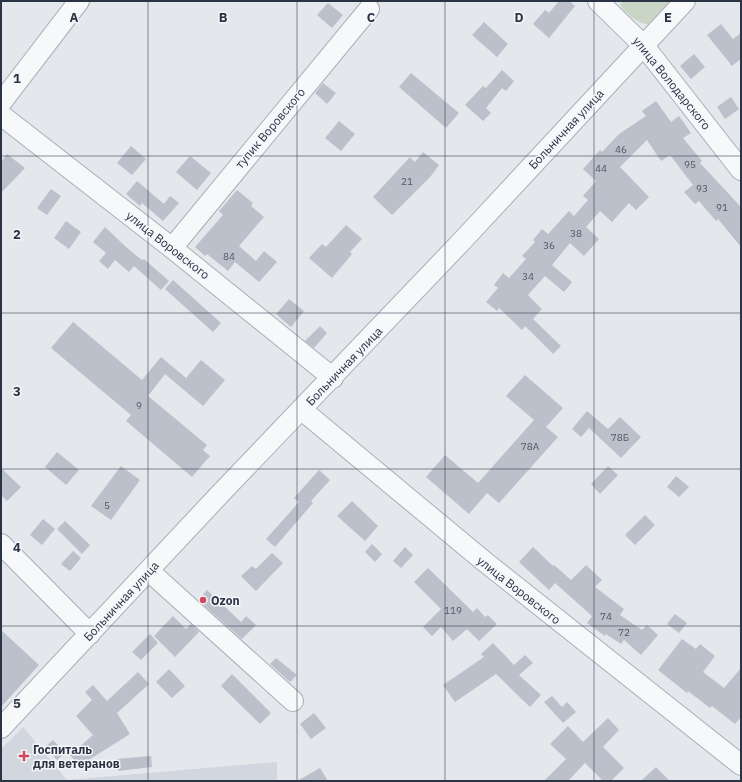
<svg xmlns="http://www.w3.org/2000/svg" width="742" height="782" font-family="'IBM Plex Sans',sans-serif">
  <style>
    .built { fill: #d2d6de }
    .green { fill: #c9d6c5 }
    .building { fill: #bbc0ca }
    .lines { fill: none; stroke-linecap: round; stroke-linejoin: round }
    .minor-casing { stroke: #a9aeb7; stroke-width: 22 }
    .minor { stroke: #f7f8fa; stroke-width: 20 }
    .grid { fill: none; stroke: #2b3445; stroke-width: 1; stroke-opacity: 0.55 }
    .poi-dot { fill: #d1495b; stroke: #f4f6f9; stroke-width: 1.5 }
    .labels { text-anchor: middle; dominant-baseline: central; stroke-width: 3; stroke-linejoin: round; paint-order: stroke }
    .number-label { font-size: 10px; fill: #4f5766 }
    .street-label { font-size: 12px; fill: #2b3445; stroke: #f4f6f9 }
    .poi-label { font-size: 12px; font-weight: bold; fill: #2b3445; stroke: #f4f6f9; text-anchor: start }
    .grid-label { font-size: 13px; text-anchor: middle; font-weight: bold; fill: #2b3445; stroke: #f4f6f9; stroke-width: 3; stroke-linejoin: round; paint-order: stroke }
  </style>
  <rect width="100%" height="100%" fill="#e4e7ec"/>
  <path class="built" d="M 23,727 L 67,780 L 277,762 L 277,781 L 1,781 L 1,749 Z"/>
  <path class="green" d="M 623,1 L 671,1 L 649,25 C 636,22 628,16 620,5 Z"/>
  <path class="building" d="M 559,1 L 569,1 L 575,6 L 549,38 L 533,24 L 545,10 L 549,13 Z
    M 328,3 L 343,15 L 332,28 L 317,15 Z
    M 484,22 L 508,44 L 497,57 L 472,35 Z
    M 721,24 L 733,39 L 741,33 L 741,59 L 732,66 L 707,35 Z
    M 694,54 L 705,67 L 691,79 L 680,66 Z
    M 502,70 L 514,81 L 506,91 L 502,88 L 486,108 L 491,113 L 483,121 L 465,105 L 483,86 L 486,88 Z
    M 411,73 L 459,113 L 446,128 L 399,87 Z
    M 323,83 L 336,93 L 327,104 L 315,93 Z
    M 731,97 L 739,109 L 725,119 L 717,107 Z
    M 656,101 L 671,122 L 679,116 L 691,133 L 683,138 L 702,161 L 700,163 L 741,207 L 741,247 L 718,219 L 716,221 L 699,201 L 695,204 L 684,192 L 693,185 L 670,155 L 661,161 L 647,140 L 620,167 L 649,197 L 636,210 L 629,203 L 612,222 L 600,211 L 586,227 L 599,239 L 584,256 L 570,243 L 552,265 L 572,282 L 564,292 L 545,276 L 528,295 L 542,309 L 533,319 L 561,346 L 553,354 L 525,326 L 522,330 L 499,308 L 497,311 L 486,302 L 498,288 L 494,285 L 503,273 L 509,278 L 526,259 L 522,256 L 535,242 L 533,240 L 542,229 L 548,234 L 569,211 L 574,216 L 588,200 L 583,196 L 596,181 L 583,169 L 600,150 L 602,152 L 619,134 L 646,116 L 642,111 Z
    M 339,121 L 355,134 L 341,151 L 325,138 Z
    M 131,146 L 146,159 L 132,175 L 117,163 Z
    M 423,152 L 439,165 L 431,176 L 392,215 L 373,197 L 410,157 L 415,162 Z
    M 7,154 L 25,168 L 1,193 L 1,162 Z
    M 190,156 L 211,173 L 197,190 L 176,172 Z
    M 137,181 L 164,204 L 170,196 L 179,203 L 163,221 L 142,203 L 140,206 L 126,194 Z
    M 51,189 L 61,196 L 47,215 L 37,208 Z
    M 237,190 L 253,203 L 251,206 L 264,217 L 239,246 L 256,261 L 264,251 L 277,262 L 259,282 L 235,262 L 228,271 L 207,254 L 205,256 L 195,247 L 223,215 L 219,211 Z
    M 66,221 L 81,232 L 69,249 L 54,238 Z
    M 346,225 L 362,239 L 350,252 L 352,254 L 332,278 L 309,258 L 322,244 L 326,247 Z
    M 105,227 L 126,247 L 142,260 L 144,259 L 169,281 L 161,290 L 134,266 L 129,272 L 115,260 L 108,269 L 99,261 L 106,253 L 93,242 Z
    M 173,280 L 221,323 L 213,332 L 165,289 Z
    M 289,299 L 304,311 L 291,327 L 276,314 Z
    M 73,322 L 142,380 L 161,357 L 186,378 L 201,360 L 225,380 L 203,406 L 165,374 L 148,396 L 207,445 L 203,450 L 210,456 L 192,477 L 126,421 L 131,415 L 51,348 Z
    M 320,326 L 327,333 L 314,348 L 305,341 Z
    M 525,375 L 563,408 L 546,427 L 558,437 L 499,503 L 487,493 L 469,514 L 426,477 L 445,455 L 478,483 L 534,420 L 506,396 Z
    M 587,411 L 608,429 L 620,417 L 641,437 L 621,458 L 589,428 L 581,437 L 572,429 Z
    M 57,452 L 79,470 L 66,485 L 45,467 Z
    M 121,466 L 140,480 L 111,520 L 91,506 Z
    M 608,466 L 618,475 L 600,494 L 591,484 Z
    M 1,468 L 21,487 L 7,501 L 1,495 Z
    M 319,470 L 330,480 L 311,501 L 313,503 L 275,547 L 266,539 L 299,502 L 294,498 Z
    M 676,476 L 689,487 L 679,497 L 667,487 Z
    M 352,501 L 378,526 L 365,541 L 337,516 Z
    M 645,515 L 655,525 L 635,545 L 625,535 Z
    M 43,519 L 55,529 L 42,545 L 30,535 Z
    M 65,521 L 90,545 L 82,554 L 57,529 Z
    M 372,544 L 382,554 L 375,562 L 365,552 Z
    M 405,547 L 413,555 L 401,568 L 393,561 Z
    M 533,547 L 553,566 L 554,565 L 571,580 L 586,565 L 602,580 L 595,587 L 624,609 L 620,615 L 642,630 L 647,625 L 658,635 L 641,655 L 624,640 L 621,644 L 606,634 L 605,636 L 587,623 L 592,616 L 555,583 L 549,590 L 519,562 Z
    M 73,551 L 81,558 L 70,571 L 61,564 Z
    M 272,553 L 283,563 L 256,591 L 241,576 L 252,566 L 256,569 Z
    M 428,568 L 473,612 L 477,608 L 485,617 L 488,615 L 497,624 L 479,641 L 467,629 L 453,641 L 441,627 L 432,636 L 423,627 L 441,609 L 414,582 Z
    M 207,590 L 241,622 L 246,616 L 256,625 L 242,639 L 198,600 Z
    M 675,614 L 687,623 L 679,633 L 667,624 Z
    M 173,616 L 186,629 L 191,624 L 199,632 L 175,657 L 154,636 Z
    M 1,630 L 39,665 L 1,707 Z
    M 150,634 L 158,643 L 141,660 L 132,652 Z
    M 682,639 L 696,649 L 700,644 L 715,656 L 703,672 L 724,688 L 741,668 L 741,717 L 735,724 L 712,706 L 710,708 L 688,691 L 687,693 L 658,670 Z
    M 493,643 L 514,665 L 525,655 L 533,663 L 519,675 L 541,695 L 530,707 L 496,674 L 455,702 L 443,685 L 484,657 L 481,654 Z
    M 276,658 L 297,675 L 290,682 L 270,664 Z
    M 169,669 L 185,686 L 172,698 L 156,682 Z
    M 138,672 L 149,684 L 117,713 L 130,734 L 79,766 L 70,755 L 93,735 L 76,716 L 92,700 L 85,692 L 93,685 L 107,701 Z
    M 232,674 L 271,713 L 260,724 L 221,686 Z
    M 552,696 L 562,707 L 567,702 L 576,712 L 563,723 L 544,702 Z
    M 314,713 L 326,728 L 311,739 L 300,724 Z
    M 608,718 L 619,730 L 603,747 L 624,768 L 611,781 L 603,781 L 585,763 L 568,781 L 544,781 L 566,759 L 550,744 L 568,726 L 583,742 Z
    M 53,740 L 65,753 L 57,760 L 45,747 Z
    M 151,756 L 152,767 L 118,771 L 116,759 Z
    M 656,767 L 670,781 L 641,781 Z
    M 320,768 L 328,781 L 297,781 Z"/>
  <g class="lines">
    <g class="minor-casing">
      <path id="minor" d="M 598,1 L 644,46 L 741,170
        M 1,103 L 79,1
        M 1,115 L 172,248 L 333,378
        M 172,248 L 369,9
        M 302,410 L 485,562 L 741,765
        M 1,544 L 90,634
        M 149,571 L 293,701
        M 1,728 L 220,494 L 462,241 L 685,1"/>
    </g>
    <use href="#minor" class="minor"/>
  </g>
  <path class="grid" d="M 148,1 L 148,781M 297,1 L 297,781M 445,1 L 445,781M 594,1 L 594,781M 1,156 L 741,156M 1,313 L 741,313M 1,469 L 741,469M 1,626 L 741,626"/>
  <g class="poi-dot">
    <circle cx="203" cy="600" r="4"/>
    <path d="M22 750h4v4h4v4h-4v4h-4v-4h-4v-4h4z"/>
  </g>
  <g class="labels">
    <g class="number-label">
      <text x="621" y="149">46</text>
      <text x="690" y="164">95</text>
      <text x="601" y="168">44</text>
      <text x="407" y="181">21</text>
      <text x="702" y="188">93</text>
      <text x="722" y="207">91</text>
      <text x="576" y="233">38</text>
      <text x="549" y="245">36</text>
      <text x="229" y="256">84</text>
      <text x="528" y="276">34</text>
      <text x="139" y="405">9</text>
      <text x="620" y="437">78Б</text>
      <text x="530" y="446">78А</text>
      <text x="107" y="505">5</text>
      <text x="453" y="610">119</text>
      <text x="606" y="616">74</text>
      <text x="624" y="632">72</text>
    </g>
    <g class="street-label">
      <text transform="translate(672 83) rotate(51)">улица Володарского</text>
      <text transform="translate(270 128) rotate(-50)">тупик Воровского</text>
      <text transform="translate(566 129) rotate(-47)">Больничная улица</text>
      <text transform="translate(168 245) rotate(38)">улица Воровского</text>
      <text transform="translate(344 366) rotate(-46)">Больничная улица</text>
      <text transform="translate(519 590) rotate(38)">улица Воровского</text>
      <text transform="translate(121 601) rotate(-47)">Больничная улица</text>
    </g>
    <g class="poi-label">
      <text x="211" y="600">Ozon</text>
      <text x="33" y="749">Госпиталь<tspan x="33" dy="14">для ветеранов</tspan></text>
    </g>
  </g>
  <g class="grid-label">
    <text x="74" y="22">A</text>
    <text x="223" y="22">B</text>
    <text x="371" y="22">C</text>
    <text x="519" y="22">D</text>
    <text x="668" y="22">E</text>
    <text x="17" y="83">1</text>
    <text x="17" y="239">2</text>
    <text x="17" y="396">3</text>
    <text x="17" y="552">4</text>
    <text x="17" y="708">5</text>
  </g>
  <rect width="742" height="782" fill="none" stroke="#2b3445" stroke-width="4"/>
</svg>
